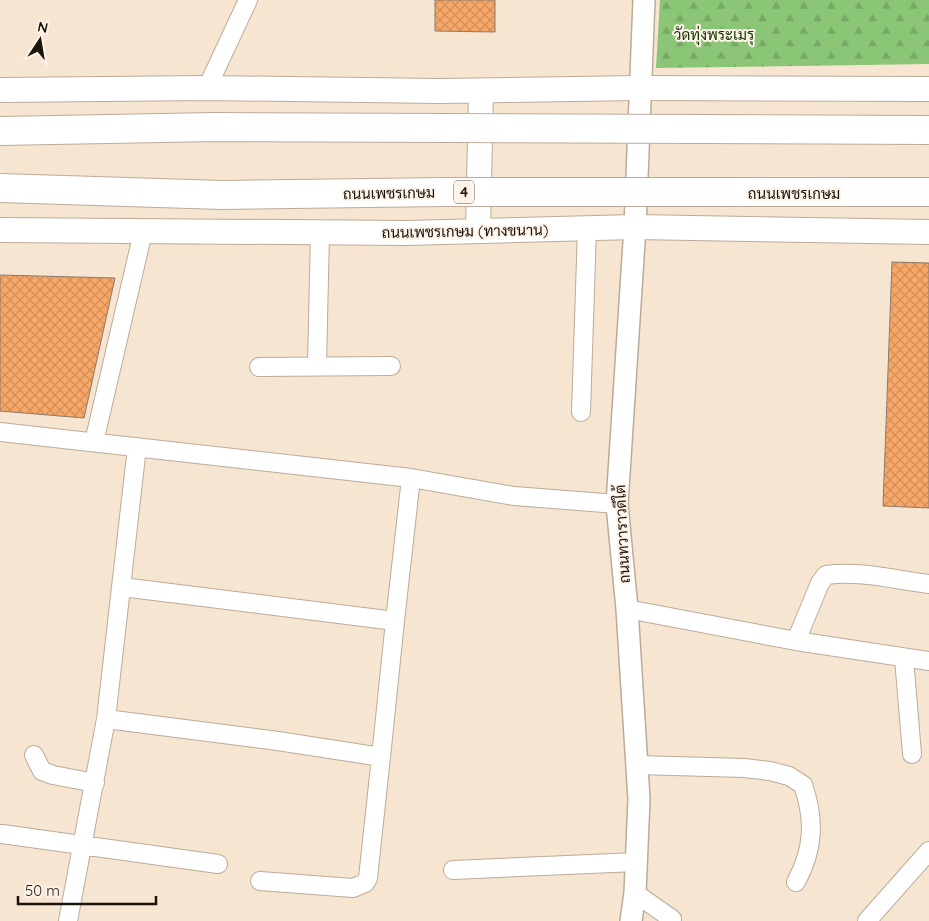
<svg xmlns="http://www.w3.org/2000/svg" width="929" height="921" font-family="Quicksand,Sarabun,sans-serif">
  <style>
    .forest { fill: url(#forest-firs) }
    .building { fill: url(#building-cross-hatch); stroke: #8d796b }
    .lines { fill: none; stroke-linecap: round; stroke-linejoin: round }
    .minor-casing { stroke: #bcab99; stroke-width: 20 }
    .tertiary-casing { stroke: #bcab99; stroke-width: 24 }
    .secondary-casing { stroke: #bcab99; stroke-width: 26 }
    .minor { stroke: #fff; stroke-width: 18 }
    .tertiary { stroke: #fff; stroke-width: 21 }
    .secondary { stroke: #fff; stroke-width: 24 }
    .trunk-bridge-casing { stroke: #bcab99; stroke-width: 30; stroke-linecap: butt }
    .trunk-bridge { stroke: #fff; stroke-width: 28 }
    .labels { text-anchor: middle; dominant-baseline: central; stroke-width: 4; stroke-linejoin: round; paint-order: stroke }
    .shield { fill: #fef3e8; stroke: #5e574f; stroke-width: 1 }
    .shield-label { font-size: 14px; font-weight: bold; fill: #1a140d }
    .park-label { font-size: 15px; fill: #103600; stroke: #fef3e8 }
    .street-label { font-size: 15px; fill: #1a140d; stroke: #fef3e8 }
  </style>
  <defs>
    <pattern id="forest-firs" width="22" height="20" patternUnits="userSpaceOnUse" patternTransform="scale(1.25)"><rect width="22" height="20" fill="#8bc576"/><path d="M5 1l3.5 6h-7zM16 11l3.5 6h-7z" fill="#77a865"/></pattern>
    <pattern id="building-cross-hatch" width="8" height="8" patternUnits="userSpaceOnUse" patternTransform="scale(1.25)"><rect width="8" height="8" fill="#f7a767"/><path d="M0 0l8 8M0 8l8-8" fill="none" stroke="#d38f58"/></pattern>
  </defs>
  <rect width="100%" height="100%" fill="#f6e5d1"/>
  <path class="forest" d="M 660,0 L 929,0 L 929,64 L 656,68 Z"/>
  <path class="building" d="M 435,0 L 495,0 L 495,32 L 435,31 Z
    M 892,262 L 929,263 L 929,508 L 883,506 Z
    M 0,275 L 115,278 L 84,418 L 0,411 Z"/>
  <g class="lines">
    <g class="minor-casing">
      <path id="minor" d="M 207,88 L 248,0
        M 317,366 L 320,232
        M 259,367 L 391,366
        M 581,412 L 587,228
        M 0,432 L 411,478 L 514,496 L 617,504
        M 94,442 L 143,232
        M 627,609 L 796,641 L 929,661
        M 395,621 L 411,478
        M 796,641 L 820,583 L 826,575 C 859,570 896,580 929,584
        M 904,658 L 912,754
        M 106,719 L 278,741 L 381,757 L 395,621 L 122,587
        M 34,755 L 42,771 L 53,775 L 95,783
        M 637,765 L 744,768 L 770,771 L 789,776 L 803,785 C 815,820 814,849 796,882
        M 2,834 L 218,864
        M 453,870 L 637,862
        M 260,881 L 353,888 L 365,883 L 368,878 L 381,757
        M 635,893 L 672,919
        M 68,921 L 106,719 L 137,447
        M 867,921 L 929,851"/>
    </g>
    <g class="tertiary-casing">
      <path id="tertiary" d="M 631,921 L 635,893 L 639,799 L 627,609 L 617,504 L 635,227 L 644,0"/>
    </g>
    <g class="secondary-casing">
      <path id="secondary" d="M 0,90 L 207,88 L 438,91 L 640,88 L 929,89
        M 0,230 L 407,233 L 635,227 L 929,232
        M 478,231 L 481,91"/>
    </g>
    <use href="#minor" class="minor"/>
    <use href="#tertiary" class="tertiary"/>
    <use href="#secondary" class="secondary"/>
    <g class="trunk-bridge-casing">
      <path id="trunk-bridge" d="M 0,131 L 215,127 L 929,130
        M 0,188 L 222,195 L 444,192 L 929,192"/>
    </g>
    <use href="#trunk-bridge" class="trunk-bridge"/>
  </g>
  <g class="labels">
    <rect class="shield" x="454" y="180.5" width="20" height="23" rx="4"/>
    <g class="shield-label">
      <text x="464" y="192">4</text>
    </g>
    <g class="park-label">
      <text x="714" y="34">วัดทุ่งพระเมรุ</text>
    </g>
    <g class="street-label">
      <text transform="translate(389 193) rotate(-1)">ถนนเพชรเกษม</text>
      <text x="794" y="193">ถนนเพชรเกษม</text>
      <text transform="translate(465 231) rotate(-1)">ถนนเพชรเกษม (ทางขนาน)</text>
      <text transform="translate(622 534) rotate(-93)">ถนนทวาราวดีใต้</text>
    </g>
  </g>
  <g transform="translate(40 40) rotate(12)" stroke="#fef3e8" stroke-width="4" paint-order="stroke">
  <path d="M0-4L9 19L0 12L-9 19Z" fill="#1a140d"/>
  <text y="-8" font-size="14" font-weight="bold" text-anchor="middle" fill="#1a140d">N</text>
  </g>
  <path d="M18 896v8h138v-8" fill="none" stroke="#1a140d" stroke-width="2.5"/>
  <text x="25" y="896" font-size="15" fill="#1a140d" stroke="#fef3e8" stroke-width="4" paint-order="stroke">50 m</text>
</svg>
